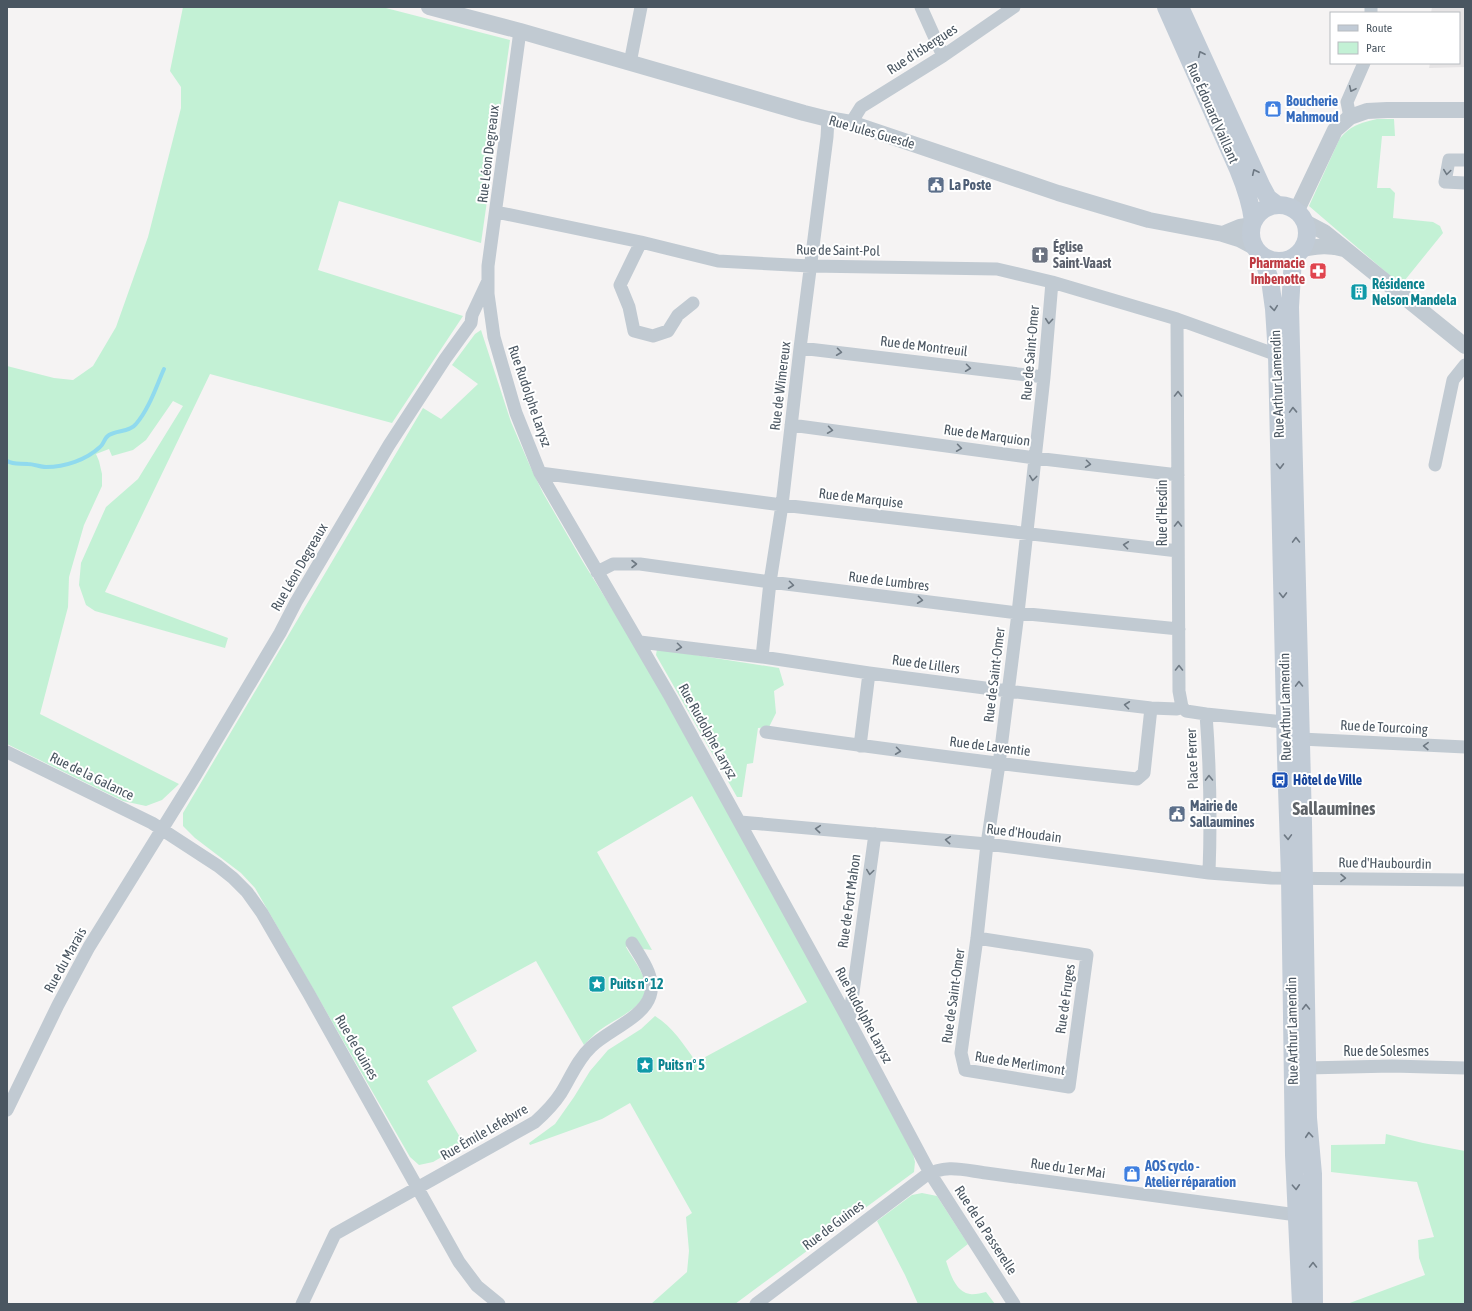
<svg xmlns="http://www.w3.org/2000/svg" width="1472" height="1311" font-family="'Asap Condensed',sans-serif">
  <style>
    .education { fill: #e6e4e5 }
    .green { fill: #c3f1d5 }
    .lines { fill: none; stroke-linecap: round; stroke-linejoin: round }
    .stream { stroke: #90daee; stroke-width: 4 }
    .minor { stroke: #c1cad2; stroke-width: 13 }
    .tertiary { stroke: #c1cad2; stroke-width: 16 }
    .secondary { stroke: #c1cbd6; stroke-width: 18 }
    .oneway { stroke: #6e7984 }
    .oneway2 { stroke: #6e7983 }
    .labels { text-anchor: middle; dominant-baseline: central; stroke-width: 4; stroke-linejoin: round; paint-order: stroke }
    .street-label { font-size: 14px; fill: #4a5661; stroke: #fff }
    .shop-label { font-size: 14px; font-weight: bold; fill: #366cbe; stroke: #fff; text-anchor: start }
    .service-label { font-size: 14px; font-weight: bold; fill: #4e5e75; stroke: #fff; text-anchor: start }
    .worship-label { font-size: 14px; font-weight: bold; fill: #5b616d; stroke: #fff; text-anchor: start }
    .health-label { font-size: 14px; font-weight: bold; fill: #be3a42; stroke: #fff; text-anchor: end }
    .culture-label { font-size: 14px; font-weight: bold; fill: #0d838f; stroke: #fff; text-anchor: start }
    .transit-label { font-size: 14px; font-weight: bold; fill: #164399; stroke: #fff; text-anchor: start }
    .district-label { font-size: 18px; font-weight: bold; fill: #5f6368; stroke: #fff }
  </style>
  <rect width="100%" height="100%" fill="#f5f3f3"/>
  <path class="education" d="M 1432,7 L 1465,7 L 1465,67 L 1429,68 L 1430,63 L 1459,63 L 1459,13 L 1431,13 Z"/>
  <path class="green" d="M 183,7 L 382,7 L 510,40 L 481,243 L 339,201 L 318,270 L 463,316 L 392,423 L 210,374 L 105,592 L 228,638 L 225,648 L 95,611 L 86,605 L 79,585 L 81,563 L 106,507 L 138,479 L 183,406 L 173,401 L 146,440 L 133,450 L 112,456 L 109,449 L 96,454 L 99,461 L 102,474 L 102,486 L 84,525 L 69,577 L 68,607 L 40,714 L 179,784 L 162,800 L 146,806 L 123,801 L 7,744 L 7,366 L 54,378 L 73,380 L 93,366 L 116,327 L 148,237 L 181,108 L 181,87 L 170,71 Z
    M 1377,119 L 1394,119 L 1395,136 L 1382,136 L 1377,188 L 1390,188 L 1395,193 L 1393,218 L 1433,222 L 1440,226 L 1443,233 L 1401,285 L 1309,206 L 1339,140 C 1349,126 1360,123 1377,119 Z
    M 481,330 L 511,422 L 530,466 L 543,493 L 583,562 L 637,649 L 840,1016 L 913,1154 L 915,1162 L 914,1172 L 735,1304 L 651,1304 L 687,1272 L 689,1251 L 686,1217 L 692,1213 L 630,1103 L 602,1119 L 530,1145 L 529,1143 L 555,1124 L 574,1097 L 590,1071 L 608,1050 L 641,1029 L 655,1016 C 673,1027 684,1045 696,1062 L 807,1002 L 692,796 L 597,852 L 652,950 L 643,949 L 636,940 L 626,947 C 631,956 639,966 643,976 C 655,1006 618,1016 600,1030 C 594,1034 589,1040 584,1045 L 536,961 L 452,1007 L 477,1051 L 427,1081 L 464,1144 L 433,1162 L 419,1165 L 410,1157 L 255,888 L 241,873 L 195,838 L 183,826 L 183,813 L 423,408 L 441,419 L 478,384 L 452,365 L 475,334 Z
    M 657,649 L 779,668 L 784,685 L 774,691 L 776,713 L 769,727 L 758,728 L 753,763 L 747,764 L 742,797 L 737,797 L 656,655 Z
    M 1386,1134 L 1423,1143 L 1465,1151 L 1465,1304 L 1347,1304 L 1425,1275 L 1419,1258 L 1418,1240 L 1434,1237 L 1417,1182 L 1331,1172 L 1331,1145 L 1385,1144 Z
    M 922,1193 L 937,1196 L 968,1244 L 946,1261 C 950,1272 955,1292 970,1294 C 974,1295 981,1293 986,1292 L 995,1304 L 918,1304 L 905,1275 L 877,1221 L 912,1195 Z"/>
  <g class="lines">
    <path class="stream" d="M 7,461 C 14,465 20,463 28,464 C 34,464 40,467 46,467 C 65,467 86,460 100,447 C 104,444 104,438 109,435 C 117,430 130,432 136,424 C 149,409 156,387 164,369"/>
    <path class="minor" d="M 921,7 L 943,56
      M 1371,13 L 1371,7
      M 520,31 L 488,266 L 488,294 L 494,337 L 516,413 L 540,473 L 671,698 L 849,1021 L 930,1173 L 1014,1304
      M 630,63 L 641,7
      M 1350,117 L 1347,102 L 1364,63
      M 851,123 L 861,107 L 943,56 L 1014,7
      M 1465,160 L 1449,160 L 1445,182 L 1465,183
      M 496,212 L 641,242 L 718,261 L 810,266 L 997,269 L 1052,282 L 1177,319 L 1277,355
      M 641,242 L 620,285 L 629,307 L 634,331 L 653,336 L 668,331 L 678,315 L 693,303
      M 1177,319 L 1179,691 L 1182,707
      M 800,348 L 1044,377
      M 791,425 L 1035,458 L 1178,475
      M 1435,465 L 1453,380 L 1465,365
      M 540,473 L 782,505 L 1178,551
      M 597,572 L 613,564 L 640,564 L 770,582 L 1018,613 L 1179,629
      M 640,642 L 762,657 L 869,673 L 1008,691 L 1151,708 L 1177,709 L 1182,707 L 1186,711 L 1206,714
      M 762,657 L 770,582 L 782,505 L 800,348 L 827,137 L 828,119
      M 766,732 C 890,750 1013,766 1137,779 L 1144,773 L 1151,708
      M 1301,739 L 1465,747
      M 860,746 L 869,673
      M 7,752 L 152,823 L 218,866 L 233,878 L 247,892 L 262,913 L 309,994 L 459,1262 L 477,1286 L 499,1304
      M 740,822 L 987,844 L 1209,873 L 1271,878 L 1465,880
      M 1209,873 C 1211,820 1210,767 1206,714 L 1293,723
      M 977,938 L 1087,955 L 1069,1087 L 965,1070 L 961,1053 L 977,938 L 987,844 L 999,764 L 1018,613 L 1044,377 L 1052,282
      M 849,1021 L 875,834
      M 1307,1068 L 1392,1066 L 1465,1068
      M 7,1110 L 58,1005 L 89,947 L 195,776 L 280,633 L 296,602 L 389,445 L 445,359 L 471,323 L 472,315 L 487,283
      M 302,1304 L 335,1234 L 535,1122 C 545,1113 554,1104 561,1093 C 571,1077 577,1060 591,1047 C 607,1031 643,1018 650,996 C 656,977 641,958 632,943
      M 756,1304 L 925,1176 C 946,1164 963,1170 986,1173 L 1297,1215 L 1304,1217"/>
    <path class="tertiary" d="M 429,7 L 520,31 L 804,113 L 828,119 L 851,123 L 1058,193 L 1149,220 L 1223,234 L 1239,239 L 1254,247
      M 1297,210 L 1335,130 L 1350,117 L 1367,111 L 1387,110 L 1465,110
      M 1305,222 L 1324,232 L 1465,346
      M 1223,234 L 1240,227 L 1252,225
      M 1303,249 C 1318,246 1329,245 1344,249"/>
    <path class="secondary" d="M 1166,7 L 1238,169 C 1245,186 1251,203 1253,221
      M 1180,7 L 1261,185 L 1268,198 L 1276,204
      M1251 233a28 28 0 1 1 56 0a28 28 0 1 1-56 0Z
      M 1262,256 L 1270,280 L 1274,309 L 1277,355 L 1286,758 L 1290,877 L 1294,1155 L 1301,1304
      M 1293,258 L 1290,307 L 1303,823 L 1308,1118 L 1313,1174 L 1314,1304"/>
  </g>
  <defs><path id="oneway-chevron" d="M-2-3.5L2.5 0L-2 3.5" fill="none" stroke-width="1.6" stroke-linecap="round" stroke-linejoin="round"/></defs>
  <g class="oneway">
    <use href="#oneway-chevron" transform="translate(1201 54) rotate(-115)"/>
    <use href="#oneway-chevron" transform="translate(1255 172) rotate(-115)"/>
    <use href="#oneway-chevron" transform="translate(1274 308) rotate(84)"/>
    <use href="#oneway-chevron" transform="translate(1293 410) rotate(-92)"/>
    <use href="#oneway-chevron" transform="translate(1280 466) rotate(89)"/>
    <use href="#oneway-chevron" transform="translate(1296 540) rotate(-91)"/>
    <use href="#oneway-chevron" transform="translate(1283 595) rotate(89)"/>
    <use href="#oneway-chevron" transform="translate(1299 684) rotate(-91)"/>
    <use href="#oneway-chevron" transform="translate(1288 837) rotate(88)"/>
    <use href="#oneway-chevron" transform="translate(1306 1007) rotate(-91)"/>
    <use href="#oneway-chevron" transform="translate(1309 1135) rotate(-95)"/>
    <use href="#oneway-chevron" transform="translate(1296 1187) rotate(87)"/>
    <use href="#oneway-chevron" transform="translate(1313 1265) rotate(-90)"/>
  </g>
  <g class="oneway2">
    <use href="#oneway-chevron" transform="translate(1352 89) rotate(115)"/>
    <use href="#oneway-chevron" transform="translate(1447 172) rotate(98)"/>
    <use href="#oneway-chevron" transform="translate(1049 321) rotate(95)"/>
    <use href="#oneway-chevron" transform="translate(839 352) rotate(7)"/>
    <use href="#oneway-chevron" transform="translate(968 368) rotate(7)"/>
    <use href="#oneway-chevron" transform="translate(1178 394) rotate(-90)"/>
    <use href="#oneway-chevron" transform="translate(830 430) rotate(8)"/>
    <use href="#oneway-chevron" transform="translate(959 448) rotate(8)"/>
    <use href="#oneway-chevron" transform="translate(1088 464) rotate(7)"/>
    <use href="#oneway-chevron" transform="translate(1033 478) rotate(97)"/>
    <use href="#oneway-chevron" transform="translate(1178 524) rotate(-90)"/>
    <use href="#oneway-chevron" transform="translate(1126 545) rotate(-173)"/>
    <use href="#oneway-chevron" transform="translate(634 564)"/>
    <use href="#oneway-chevron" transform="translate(791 585) rotate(7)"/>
    <use href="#oneway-chevron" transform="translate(920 600) rotate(7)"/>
    <use href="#oneway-chevron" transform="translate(679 647) rotate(7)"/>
    <use href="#oneway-chevron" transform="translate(1179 668) rotate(-90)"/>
    <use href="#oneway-chevron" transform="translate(1127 705) rotate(-173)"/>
    <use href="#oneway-chevron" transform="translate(1426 746) rotate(-178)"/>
    <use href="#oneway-chevron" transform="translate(898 751) rotate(7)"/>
    <use href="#oneway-chevron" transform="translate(1209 778) rotate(-91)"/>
    <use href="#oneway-chevron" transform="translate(818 829) rotate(-175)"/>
    <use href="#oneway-chevron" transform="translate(948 840) rotate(-175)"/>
    <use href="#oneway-chevron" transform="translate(870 872) rotate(98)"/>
    <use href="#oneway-chevron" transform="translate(1343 878) rotate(1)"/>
  </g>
  <defs>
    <g id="shop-square" transform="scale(0.9)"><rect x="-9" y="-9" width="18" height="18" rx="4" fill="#3f7fe0" stroke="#fff"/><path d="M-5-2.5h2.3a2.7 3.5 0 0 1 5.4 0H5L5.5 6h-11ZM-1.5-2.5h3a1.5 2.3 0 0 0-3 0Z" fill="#fff"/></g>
    <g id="civic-square" transform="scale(0.9)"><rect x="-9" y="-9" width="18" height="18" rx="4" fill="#5c6f8a" stroke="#fff"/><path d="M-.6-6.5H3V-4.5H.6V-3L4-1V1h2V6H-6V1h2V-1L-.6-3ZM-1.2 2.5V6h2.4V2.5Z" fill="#fff"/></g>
    <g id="church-square" transform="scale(0.9)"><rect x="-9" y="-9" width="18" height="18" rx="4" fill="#6b7280" stroke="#fff"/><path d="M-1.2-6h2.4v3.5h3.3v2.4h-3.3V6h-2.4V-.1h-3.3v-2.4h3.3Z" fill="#fff"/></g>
    <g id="pharmacy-square" transform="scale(0.9)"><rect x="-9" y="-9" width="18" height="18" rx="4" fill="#e0444e" stroke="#fff"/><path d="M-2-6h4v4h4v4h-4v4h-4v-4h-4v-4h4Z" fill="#fff"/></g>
    <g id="building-square" transform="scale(0.9)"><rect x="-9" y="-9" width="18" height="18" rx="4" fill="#0f9aa8" stroke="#fff"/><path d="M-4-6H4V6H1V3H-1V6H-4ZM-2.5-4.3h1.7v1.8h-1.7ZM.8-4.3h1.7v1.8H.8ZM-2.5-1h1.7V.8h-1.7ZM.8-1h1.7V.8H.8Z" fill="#fff"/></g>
    <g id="bus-square" transform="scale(0.9)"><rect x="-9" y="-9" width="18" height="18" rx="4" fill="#1a4fb4" stroke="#fff"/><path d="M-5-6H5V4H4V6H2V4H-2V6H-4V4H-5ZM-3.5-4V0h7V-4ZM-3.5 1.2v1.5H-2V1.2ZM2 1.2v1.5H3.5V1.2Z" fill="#fff"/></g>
    <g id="sight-square" transform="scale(0.9)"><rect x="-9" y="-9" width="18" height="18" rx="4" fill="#0f9aa8" stroke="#fff"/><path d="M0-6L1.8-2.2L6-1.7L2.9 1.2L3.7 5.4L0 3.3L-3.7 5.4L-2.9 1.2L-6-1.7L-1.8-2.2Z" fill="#fff"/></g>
  </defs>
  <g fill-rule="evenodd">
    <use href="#shop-square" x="1273" y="109"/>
    <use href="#civic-square" x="936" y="185"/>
    <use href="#church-square" x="1040" y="255"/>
    <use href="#pharmacy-square" x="1318" y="271"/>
    <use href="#building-square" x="1359" y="292"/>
    <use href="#bus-square" x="1280" y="780"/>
    <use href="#civic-square" x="1177" y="814"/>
    <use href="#sight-square" x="597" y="984"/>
    <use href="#sight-square" x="645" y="1065"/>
    <use href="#shop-square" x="1132" y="1174"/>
  </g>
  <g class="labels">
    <g class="street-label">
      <text transform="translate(922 49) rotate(-33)">Rue d'Isbergues</text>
      <text transform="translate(1213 113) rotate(66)">Rue Édouard Vaillant</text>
      <text transform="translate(872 132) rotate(16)">Rue Jules Guesde</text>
      <text transform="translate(488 154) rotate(-83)">Rue Léon Degreaux</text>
      <text transform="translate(838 250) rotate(1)">Rue de Saint-Pol</text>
      <text transform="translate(924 346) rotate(7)">Rue de Montreuil</text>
      <text transform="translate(1030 353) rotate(-85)">Rue de Saint-Omer</text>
      <text transform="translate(1277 384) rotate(-92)">Rue Arthur Lamendin</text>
      <text transform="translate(780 386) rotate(-83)">Rue de Wimereux</text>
      <text transform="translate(530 396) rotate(71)">Rue Rudolphe Larysz</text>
      <text transform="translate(987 435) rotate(8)">Rue de Marquion</text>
      <text transform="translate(861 498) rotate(7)">Rue de Marquise</text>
      <text transform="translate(1162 513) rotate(-90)">Rue d'Hesdin</text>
      <text transform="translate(299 567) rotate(-60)">Rue Léon Degreaux</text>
      <text transform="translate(889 581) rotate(7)">Rue de Lumbres</text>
      <text transform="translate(926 664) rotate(8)">Rue de Lillers</text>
      <text transform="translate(994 675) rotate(-83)">Rue de Saint-Omer</text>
      <text transform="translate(1285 707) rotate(-91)">Rue Arthur Lamendin</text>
      <text transform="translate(1384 727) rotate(3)">Rue de Tourcoing</text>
      <text transform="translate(708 731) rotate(61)">Rue Rudolphe Larysz</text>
      <text transform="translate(990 746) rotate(7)">Rue de Laventie</text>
      <text transform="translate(1192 759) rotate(-92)">Place Ferrer</text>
      <text transform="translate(92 776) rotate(26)">Rue de la Galance</text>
      <text transform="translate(1024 833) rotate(7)">Rue d'Houdain</text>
      <text transform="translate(1385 863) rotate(1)">Rue d'Haubourdin</text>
      <text transform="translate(849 901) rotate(-82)">Rue de Fort Mahon</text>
      <text transform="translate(65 960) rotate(-61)">Rue du Marais</text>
      <text transform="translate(953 996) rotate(-82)">Rue de Saint-Omer</text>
      <text transform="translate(1065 999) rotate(-82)">Rue de Fruges</text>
      <text transform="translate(864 1015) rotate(62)">Rue Rudolphe Larysz</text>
      <text transform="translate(1292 1031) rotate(-91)">Rue Arthur Lamendin</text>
      <text transform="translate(357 1047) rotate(60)">Rue de Guines</text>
      <text x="1386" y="1051">Rue de Solesmes</text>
      <text transform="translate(1020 1063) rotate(9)">Rue de Merlimont</text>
      <text transform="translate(484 1132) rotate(-30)">Rue Émile Lefebvre</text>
      <text transform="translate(1068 1168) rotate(8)">Rue du 1er Mai</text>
      <text transform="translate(833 1225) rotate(-37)">Rue de Guines</text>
      <text transform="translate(986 1230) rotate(57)">Rue de la Passerelle</text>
    </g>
    <g class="shop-label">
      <text x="1286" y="101">Boucherie<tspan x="1286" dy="16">Mahmoud</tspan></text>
      <text x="1145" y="1166">AOS cyclo -<tspan x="1145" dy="16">Atelier réparation</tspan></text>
    </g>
    <g class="service-label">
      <text x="949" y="185">La Poste</text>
      <text x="1190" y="806">Mairie de<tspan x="1190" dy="16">Sallaumines</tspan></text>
    </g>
    <g class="worship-label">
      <text x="1053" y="247">Église<tspan x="1053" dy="16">Saint-Vaast</tspan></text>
    </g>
    <g class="health-label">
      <text x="1305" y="263">Pharmacie<tspan x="1305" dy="16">Imbenotte</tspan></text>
    </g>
    <g class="culture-label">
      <text x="1372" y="284">Résidence<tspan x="1372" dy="16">Nelson Mandela</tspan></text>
      <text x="610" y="984">Puits n° 12</text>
      <text x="658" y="1065">Puits n° 5</text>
    </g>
    <g class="transit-label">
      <text x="1293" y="780">Hôtel de Ville</text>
    </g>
    <g class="district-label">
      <text x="1334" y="808">Sallaumines</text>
    </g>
  </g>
  <rect width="1472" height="1311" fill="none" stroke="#4a5661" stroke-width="16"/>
  <rect x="1330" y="12" width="130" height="52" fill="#ffffff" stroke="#b7bbc0"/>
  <rect x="1338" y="25" width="20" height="6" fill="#c1cbd6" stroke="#b7bbc0"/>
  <text x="1366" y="32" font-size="12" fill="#4a5661">Route</text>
  <rect x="1338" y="42" width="20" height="12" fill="#c3f1d5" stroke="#b7bbc0"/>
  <text x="1366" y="52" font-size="12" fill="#4a5661">Parc</text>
</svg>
